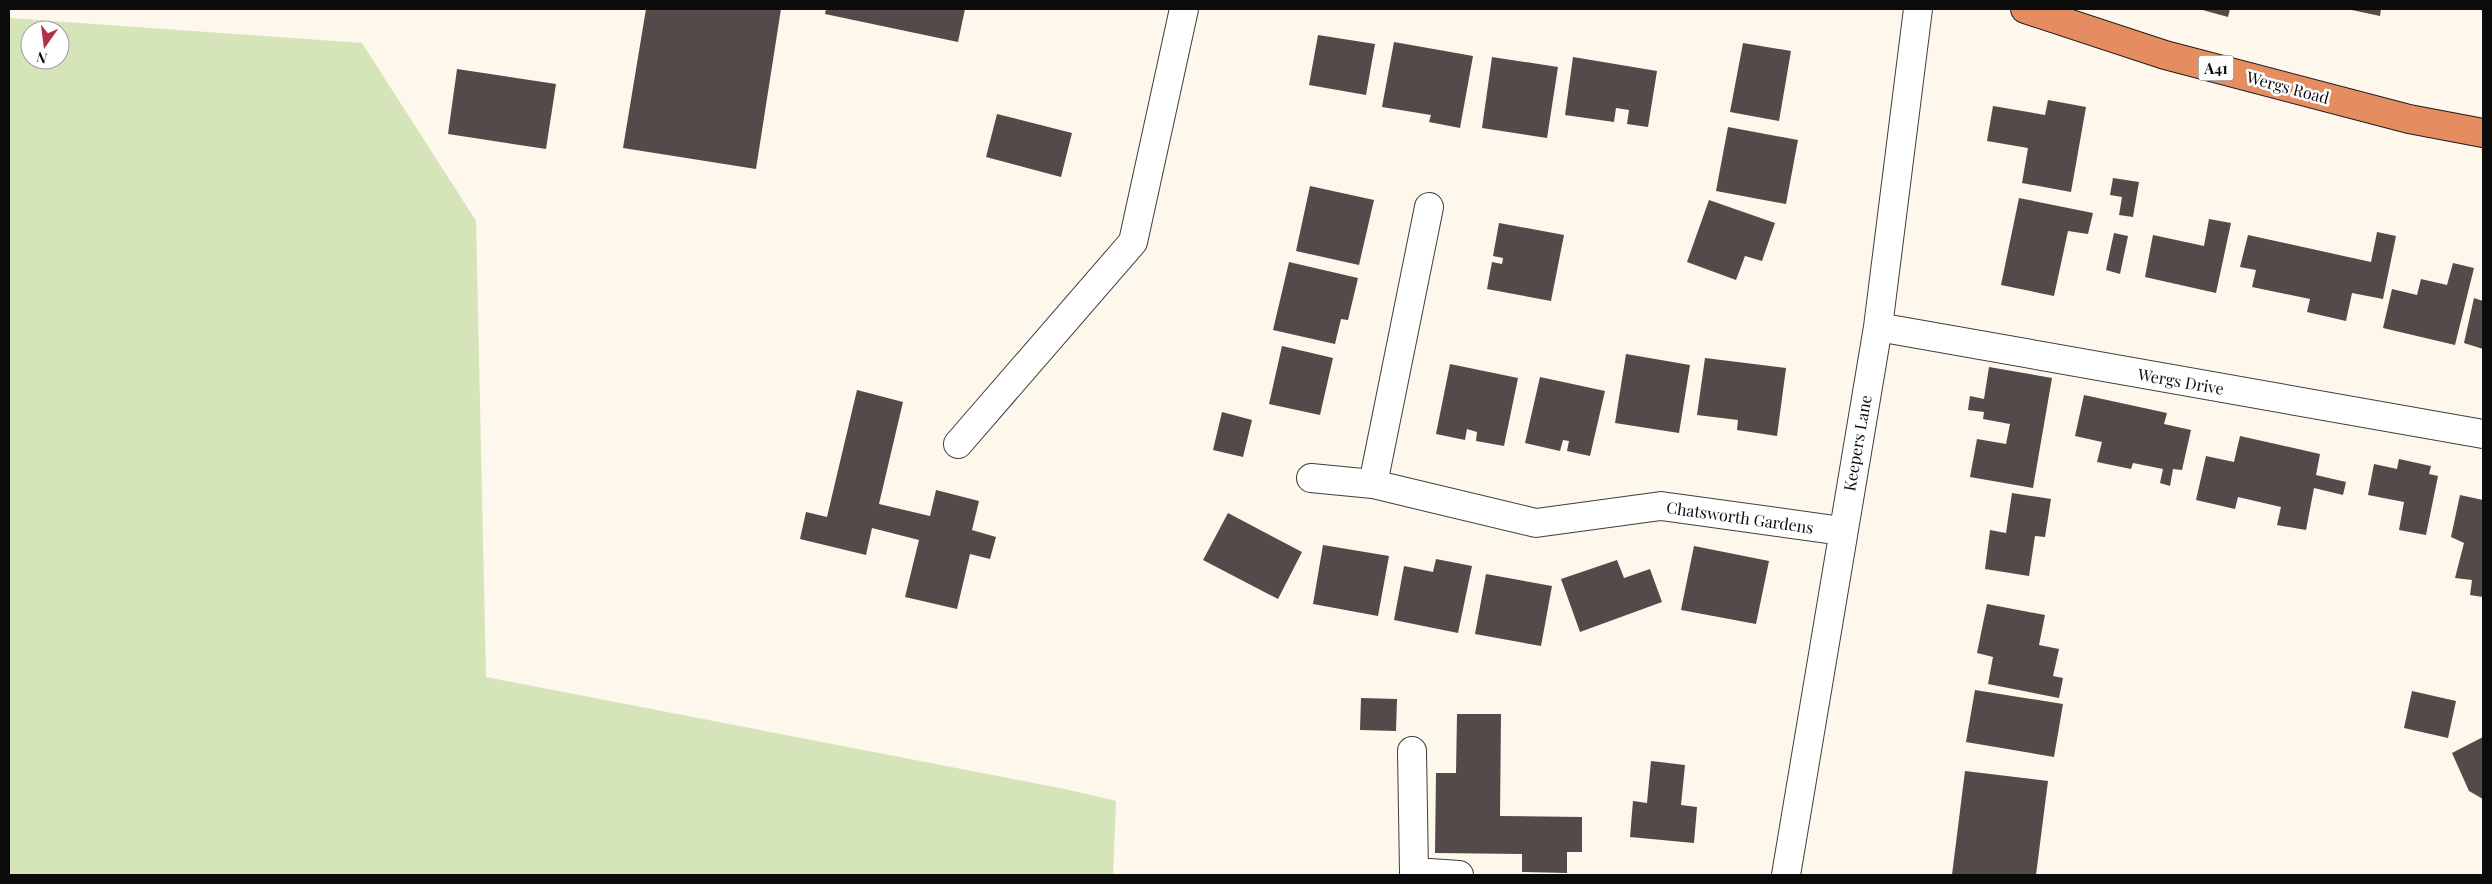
<svg xmlns="http://www.w3.org/2000/svg" width="2492" height="884" font-family="'Playfair Display',serif">
  <style>
    .green { fill: #d5e4b9; fill-rule: evenodd }
    .building { fill: #534b49 }
    .lines { fill: none; stroke-linecap: round; stroke-linejoin: round }
    .minor-casing { stroke: #3e3e3e; stroke-width: 30 }
    .highway-casing { stroke: #1c1c1c; stroke-width: 30 }
    .minor { stroke: #fff; stroke-width: 28 }
    .highway { stroke: #e58c61; stroke-width: 28 }
    .labels { text-anchor: middle; dominant-baseline: central; stroke-width: 5; stroke-linejoin: round; paint-order: stroke }
    .shield { fill: #fff; stroke: #545454; stroke-width: 1 }
    .shield-label { font-size: 15px; font-weight: bold; fill: #0b0b0b }
    .street-label { font-size: 16px; fill: #0b0b0b; stroke: #fff }
  </style>
  <rect width="100%" height="100%" fill="#fdf7ec"/>
  <path class="green" d="M 9,18 L 362,43 L 476,221 L 486,677 L 1065,789 L 1116,801 L 1113,875 L 9,875 ZM 30,30 L 60,30 L 60,60 L 30,60 Z"/>
  <path class="building" d="M 646,9 L 781,9 L 756,169 L 623,148 Z
    M 826,9 L 965,9 L 958,42 L 825,14 Z
    M 2199,9 L 2230,9 L 2228,17 Z
    M 2347,9 L 2381,9 L 2380,16 Z
    M 1318,35 L 1375,44 L 1366,95 L 1309,85 Z
    M 1394,42 L 1473,56 L 1460,128 L 1429,122 L 1431,115 L 1382,107 Z
    M 1743,43 L 1791,51 L 1779,121 L 1730,112 Z
    M 1492,57 L 1558,67 L 1547,138 L 1482,128 Z
    M 1573,57 L 1657,71 L 1648,127 L 1627,124 L 1629,110 L 1616,108 L 1614,122 L 1565,115 Z
    M 457,69 L 556,84 L 546,149 L 448,134 Z
    M 2048,100 L 2086,107 L 2071,192 L 2022,183 L 2028,148 L 1987,141 L 1993,106 L 2045,115 Z
    M 997,114 L 1072,133 L 1061,177 L 986,157 Z
    M 1728,127 L 1798,140 L 1786,204 L 1716,191 Z
    M 2113,178 L 2139,182 L 2133,217 L 2119,215 L 2122,197 L 2110,195 Z
    M 1310,186 L 1374,200 L 1359,265 L 1296,251 Z
    M 2019,198 L 2093,213 L 2088,234 L 2068,231 L 2054,296 L 2001,285 Z
    M 1709,200 L 1775,223 L 1762,261 L 1745,256 L 1736,280 L 1687,262 Z
    M 2209,219 L 2231,223 L 2216,293 L 2145,277 L 2153,235 L 2204,246 Z
    M 1499,223 L 1564,235 L 1551,301 L 1487,289 L 1492,262 L 1502,264 L 1503,258 L 1493,256 Z
    M 2377,232 L 2396,236 L 2383,299 L 2352,293 L 2346,321 L 2307,312 L 2310,299 L 2252,287 L 2256,270 L 2240,267 L 2248,235 L 2371,262 Z
    M 2114,233 L 2128,236 L 2120,274 L 2106,270 Z
    M 1289,262 L 1358,278 L 1348,320 L 1341,319 L 1335,344 L 1273,330 Z
    M 2453,263 L 2474,268 L 2455,345 L 2383,328 L 2392,289 L 2417,295 L 2421,279 L 2447,285 Z
    M 2474,298 L 2483,301 L 2483,349 L 2464,343 Z
    M 1282,346 L 1333,358 L 1320,415 L 1269,404 Z
    M 1626,354 L 1690,365 L 1679,433 L 1615,423 Z
    M 1705,358 L 1786,368 L 1777,436 L 1737,430 L 1738,420 L 1697,415 Z
    M 1450,364 L 1518,378 L 1504,446 L 1476,441 L 1477,432 L 1467,429 L 1465,440 L 1436,434 Z
    M 1989,367 L 2052,378 L 2033,488 L 1970,477 L 1977,439 L 2006,444 L 2010,424 L 1983,419 L 1984,412 L 1968,410 L 1970,396 L 1984,399 Z
    M 1540,377 L 1605,391 L 1590,456 L 1567,451 L 1569,441 L 1563,440 L 1560,451 L 1525,443 Z
    M 857,390 L 903,402 L 879,504 L 930,516 L 936,490 L 979,501 L 972,530 L 996,537 L 990,559 L 970,554 L 957,609 L 905,597 L 919,540 L 872,528 L 866,555 L 800,539 L 806,512 L 827,517 Z
    M 2084,395 L 2167,413 L 2164,424 L 2191,430 L 2182,470 L 2173,469 L 2170,486 L 2160,483 L 2163,469 L 2133,463 L 2131,469 L 2097,462 L 2102,442 L 2075,436 Z
    M 1222,412 L 1252,420 L 1243,457 L 1213,450 Z
    M 2240,436 L 2320,454 L 2316,475 L 2346,482 L 2343,495 L 2314,488 L 2306,530 L 2277,525 L 2281,507 L 2238,497 L 2235,509 L 2196,500 L 2206,456 L 2234,462 Z
    M 2399,459 L 2431,466 L 2429,474 L 2438,476 L 2426,535 L 2399,530 L 2404,502 L 2368,495 L 2374,464 L 2397,469 Z
    M 2012,493 L 2051,499 L 2045,537 L 2035,536 L 2029,576 L 1985,569 L 1990,530 L 2006,533 Z
    M 2460,495 L 2483,500 L 2483,597 L 2470,595 L 2472,580 L 2455,578 L 2464,543 L 2451,537 Z
    M 1228,513 L 1302,552 L 1278,599 L 1203,560 Z
    M 1323,545 L 1389,556 L 1378,616 L 1313,604 Z
    M 1694,546 L 1769,561 L 1756,624 L 1681,610 Z
    M 1436,559 L 1472,566 L 1458,633 L 1394,620 L 1404,566 L 1433,572 Z
    M 1617,560 L 1624,578 L 1650,569 L 1662,602 L 1580,632 L 1561,579 Z
    M 1486,574 L 1552,586 L 1541,646 L 1475,634 Z
    M 1987,604 L 2045,615 L 2039,645 L 2059,649 L 2053,676 L 2063,678 L 2059,698 L 1988,684 L 1993,657 L 1977,653 Z
    M 1975,690 L 2063,704 L 2054,757 L 1966,742 Z
    M 2412,691 L 2456,701 L 2448,738 L 2404,728 Z
    M 1361,698 L 1397,699 L 1396,731 L 1360,730 Z
    M 1457,714 L 1501,714 L 1500,816 L 1582,817 L 1582,852 L 1567,852 L 1567,873 L 1522,872 L 1522,854 L 1435,853 L 1436,773 L 1456,773 Z
    M 2483,737 L 2483,799 L 2469,791 L 2452,753 Z
    M 1651,761 L 1685,765 L 1681,805 L 1697,807 L 1694,843 L 1630,837 L 1633,801 L 1647,803 Z
    M 1965,771 L 2048,781 L 2036,875 L 1952,875 Z"/>
  <g class="lines">
    <g class="minor-casing">
      <path id="minor" d="M 1878,327 L 2483,434
        M 958,444 L 1133,242 L 1184,9
        M 1311,478 L 1373,484 L 1536,523 L 1661,506 L 1842,531
        M 1373,484 L 1429,207
        M 1412,751 L 1414,872 L 1459,875
        M 1786,875 L 1878,327 L 1918,9"/>
    </g>
    <g class="highway-casing">
      <path id="highway" d="M 2025,9 L 2165,55 L 2409,119 L 2483,133"/>
    </g>
    <use href="#minor" class="minor"/>
    <use href="#highway" class="highway"/>
  </g>
  <g class="labels">
    <rect class="shield" x="2198.5" y="55.5" width="35" height="25" rx="4"/>
    <g class="shield-label">
      <text x="2216" y="68">A41</text>
    </g>
    <g class="street-label">
      <text transform="translate(2288 87) rotate(15)">Wergs Road</text>
      <text transform="translate(2181 381) rotate(10)">Wergs Drive</text>
      <text transform="translate(1857 443) rotate(-80)">Keepers Lane</text>
      <text transform="translate(1740 517) rotate(8)">Chatsworth Gardens</text>
    </g>
  </g>
  <rect width="2492" height="884" fill="none" stroke="#0b0b0b" stroke-width="20"/>
  <g transform="translate(45 45) rotate(194)"><circle r="24" fill="#ffffff" stroke="#9d9d9d"/>
  <path d="M0-4L9 19L0 12L-9 19Z" fill="#ad3248"/>
  <text y="-8" font-size="14" font-weight="bold" text-anchor="middle" fill="#0b0b0b">N</text>
  </g>
</svg>
